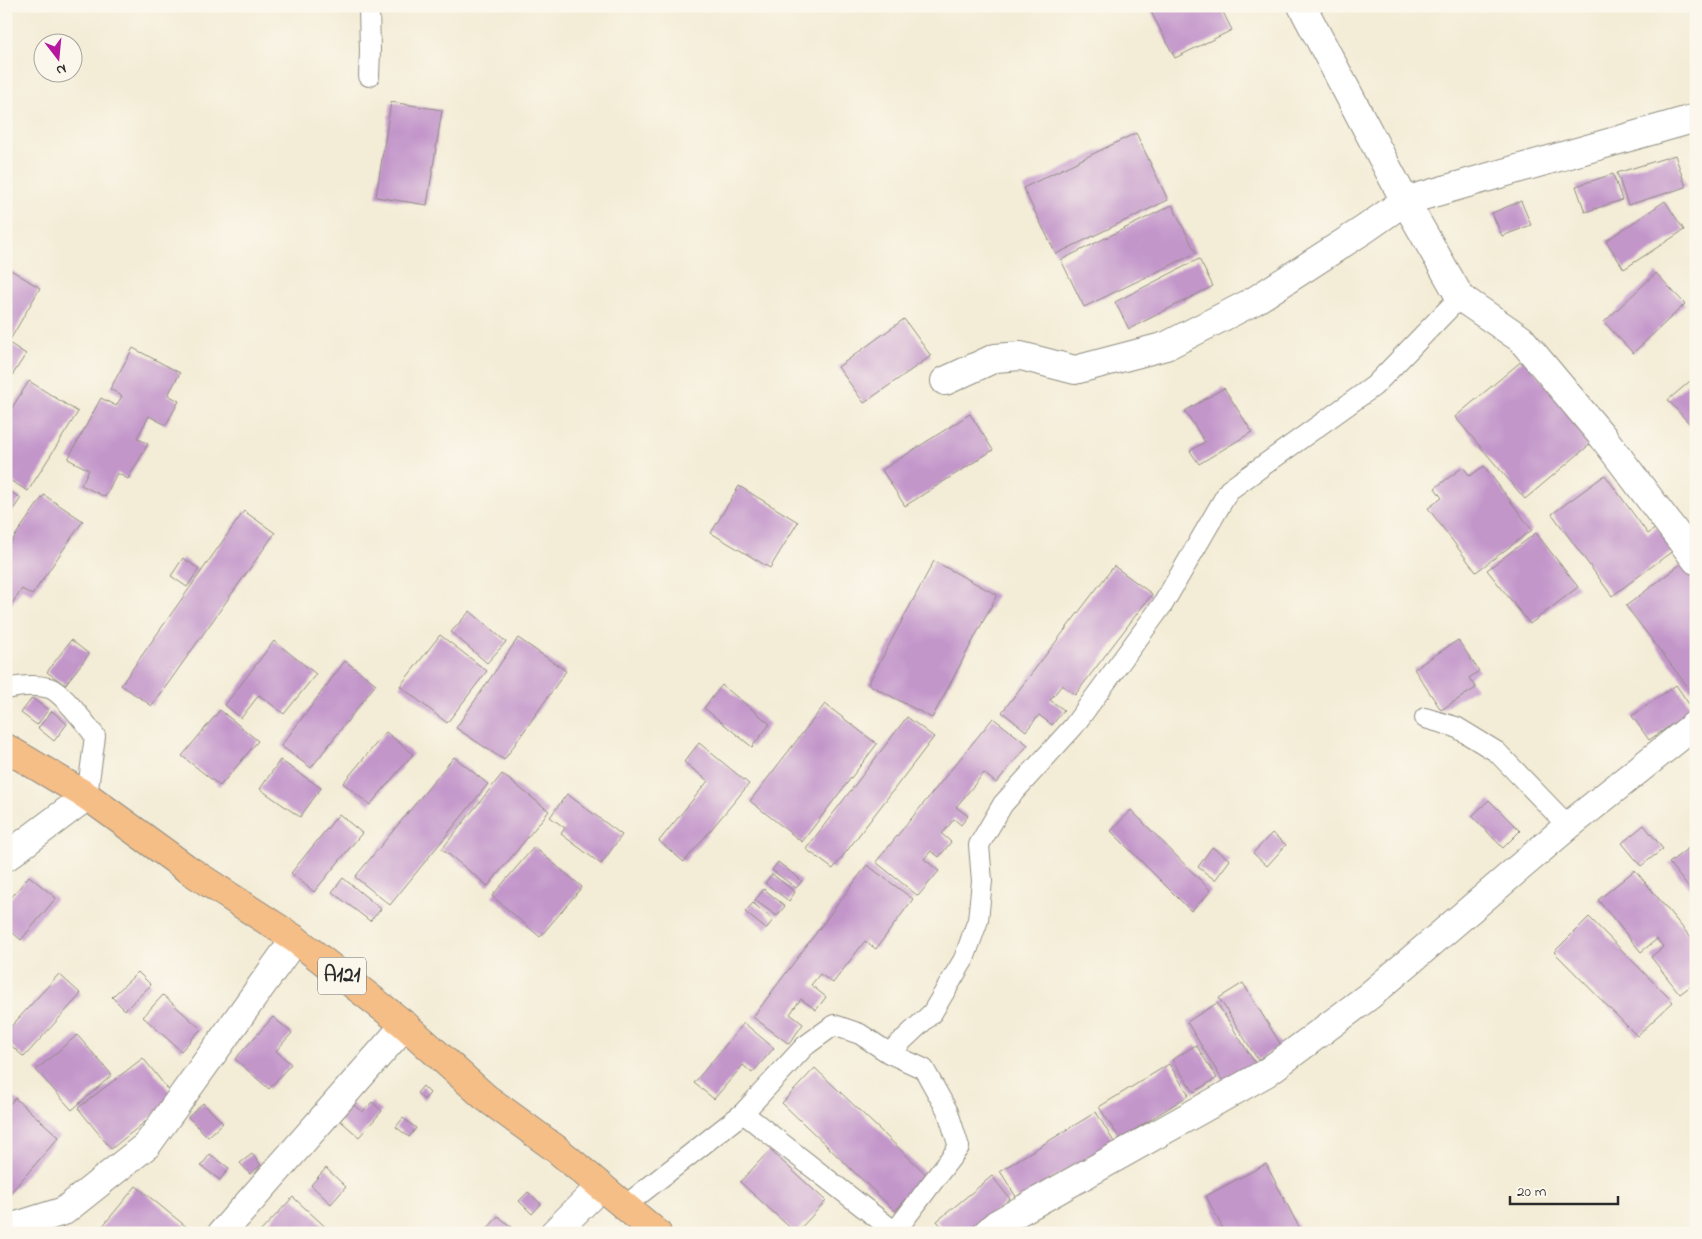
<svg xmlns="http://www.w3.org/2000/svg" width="1702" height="1239" font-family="'Indie Flower',sans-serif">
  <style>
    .building { fill: #c396ca }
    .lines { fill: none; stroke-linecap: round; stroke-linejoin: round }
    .lane-casing { stroke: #8f8c80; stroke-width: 22 }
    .street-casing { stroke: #8f8c80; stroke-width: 30 }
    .primary-casing { stroke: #8f8c80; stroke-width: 30 }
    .lane { stroke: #fff; stroke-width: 20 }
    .street { stroke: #fff; stroke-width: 28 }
    .primary { stroke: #f6be87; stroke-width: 28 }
    .labels { text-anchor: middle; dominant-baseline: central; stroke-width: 4.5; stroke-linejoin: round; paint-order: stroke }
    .shield { fill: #fbf7ec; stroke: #696865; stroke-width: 1 }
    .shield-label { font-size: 21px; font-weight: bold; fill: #2b2b2b }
  </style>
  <rect width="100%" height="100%" fill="#fbf7ec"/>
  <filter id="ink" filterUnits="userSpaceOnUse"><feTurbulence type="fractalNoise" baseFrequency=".02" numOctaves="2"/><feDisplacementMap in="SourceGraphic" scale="10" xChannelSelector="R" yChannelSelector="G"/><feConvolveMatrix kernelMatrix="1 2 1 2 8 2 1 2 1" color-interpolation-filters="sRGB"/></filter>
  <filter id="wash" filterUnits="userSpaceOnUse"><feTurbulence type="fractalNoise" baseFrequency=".0096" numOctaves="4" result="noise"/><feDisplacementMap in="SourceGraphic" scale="20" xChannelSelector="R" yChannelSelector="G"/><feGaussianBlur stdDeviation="1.12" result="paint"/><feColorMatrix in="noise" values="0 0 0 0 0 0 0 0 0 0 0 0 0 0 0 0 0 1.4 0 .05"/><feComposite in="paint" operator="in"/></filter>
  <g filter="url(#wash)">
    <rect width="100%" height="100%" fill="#f3ecd6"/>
    <g id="blocks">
      <path class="building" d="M 1148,6 L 1220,6 L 1232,30 L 1175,58 Z
        M 391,102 L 442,110 L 427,205 L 376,197 Z
        M 1136,133 L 1168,200 L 1056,254 L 1023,188 Z
        M 1675,155 L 1686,187 L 1628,205 L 1617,173 Z
        M 1613,174 L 1622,200 L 1585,212 L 1576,186 Z
        M 1521,201 L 1531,225 L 1502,236 L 1492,213 Z
        M 1665,201 L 1684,230 L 1624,269 L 1606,241 Z
        M 1172,205 L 1196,253 L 1084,307 L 1061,260 Z
        M 1199,259 L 1213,286 L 1129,329 L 1115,302 Z
        M 6,267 L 40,288 L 10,340 L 6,338 Z
        M 1656,273 L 1685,304 L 1633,353 L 1604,322 Z
        M 904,319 L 931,356 L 864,403 L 838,367 Z
        M 6,341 L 26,354 L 6,385 Z
        M 133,348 L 180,373 L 168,395 L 179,401 L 166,425 L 149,416 L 137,438 L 148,444 L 128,479 L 117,473 L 105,497 L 81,485 L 89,470 L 68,459 L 101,398 L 116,406 L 122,396 L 110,389 Z
        M 1524,359 L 1594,441 L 1525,499 L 1455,417 Z
        M 1696,376 L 1696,431 L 1668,400 Z
        M 29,381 L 78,412 L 28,491 L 6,478 L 6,417 Z
        M 1224,388 L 1252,432 L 1199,464 L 1190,451 L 1205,442 L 1185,411 Z
        M 970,414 L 993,450 L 905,506 L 882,470 Z
        M 1484,466 L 1532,530 L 1476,572 L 1428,508 L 1442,498 L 1435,488 L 1463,467 L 1470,476 Z
        M 1605,475 L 1648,534 L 1657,527 L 1674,550 L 1612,596 L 1552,514 Z
        M 739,486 L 798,522 L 770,568 L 711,533 Z
        M 6,489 L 21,498 L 6,520 Z
        M 44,495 L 83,521 L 32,595 L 22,589 L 6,612 L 6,549 Z
        M 244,511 L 275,533 L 152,706 L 121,685 Z
        M 1536,533 L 1578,587 L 1530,624 L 1487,570 Z
        M 183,558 L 199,569 L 187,587 L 171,576 Z
        M 1686,560 L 1696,572 L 1696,687 L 1691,691 L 1626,606 Z
        M 934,561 L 997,595 L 932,718 L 868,684 Z
        M 1114,566 L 1152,594 L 1075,695 L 1062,685 L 1050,700 L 1064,710 L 1052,725 L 1039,715 L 1026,731 L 1002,712 Z
        M 470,611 L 506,642 L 487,663 L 451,632 Z
        M 440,635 L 487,671 L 447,723 L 400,686 Z
        M 518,638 L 566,671 L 504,760 L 456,728 Z
        M 71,640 L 89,654 L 65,685 L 47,672 Z
        M 1458,640 L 1479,671 L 1469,678 L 1476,688 L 1441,710 L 1414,669 Z
        M 274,641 L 316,674 L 284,714 L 259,695 L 241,718 L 225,705 Z
        M 345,661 L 376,684 L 311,768 L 281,746 Z
        M 722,685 L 770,724 L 752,747 L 704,708 Z
        M 1676,685 L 1693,710 L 1649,740 L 1632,716 Z
        M 32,698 L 48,710 L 37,725 L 21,713 Z
        M 825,704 L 877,744 L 802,842 L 750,801 Z
        M 220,710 L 258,741 L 220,786 L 182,756 Z
        M 52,711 L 67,724 L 54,741 L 38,728 Z
        M 907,717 L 934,737 L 833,869 L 806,849 Z
        M 993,718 L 1028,745 L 996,783 L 984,773 L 956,807 L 968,816 L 961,825 L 954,819 L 942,834 L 951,842 L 939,857 L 931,851 L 924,859 L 939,871 L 918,896 L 876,862 Z
        M 386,732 L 413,754 L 370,805 L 343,783 Z
        M 699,743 L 749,784 L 684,862 L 659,841 L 708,781 L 684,762 Z
        M 454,757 L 488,784 L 390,905 L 355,877 Z
        M 280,760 L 321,788 L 300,817 L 260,789 Z
        M 502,774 L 549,811 L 488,886 L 442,849 Z
        M 567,794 L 622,835 L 601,864 L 561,834 L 565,828 L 550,817 Z
        M 1489,800 L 1520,831 L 1503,848 L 1472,816 Z
        M 1131,810 L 1211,891 L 1191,911 L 1111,831 Z
        M 339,814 L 362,833 L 314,892 L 291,873 Z
        M 1644,825 L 1663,849 L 1641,866 L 1622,843 Z
        M 1272,833 L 1286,845 L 1267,866 L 1253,853 Z
        M 1696,842 L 1696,897 L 1669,863 Z
        M 534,847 L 582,887 L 540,937 L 492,896 Z
        M 1212,847 L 1230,860 L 1215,880 L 1198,867 Z
        M 778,862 L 802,881 L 796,888 L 772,870 Z
        M 867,865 L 913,899 L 876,949 L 865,941 L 833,983 L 820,974 L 811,985 L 826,997 L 816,1010 L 801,999 L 790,1014 L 803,1024 L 789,1044 L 753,1017 Z
        M 1635,870 L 1696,944 L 1696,982 L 1680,994 L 1651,957 L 1663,947 L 1657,939 L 1641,952 L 1598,900 Z
        M 772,874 L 795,892 L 789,901 L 765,883 Z
        M 29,876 L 56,898 L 21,940 L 6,927 L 6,904 Z
        M 343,878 L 381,909 L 370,921 L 332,892 Z
        M 764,889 L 785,906 L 777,916 L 755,900 Z
        M 753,903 L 773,920 L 766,929 L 745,912 Z
        M 1589,917 L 1673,1002 L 1637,1036 L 1554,952 Z
        M 138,972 L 151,985 L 125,1010 L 112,997 Z
        M 59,974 L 81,994 L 24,1057 L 6,1041 L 6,1032 Z
        M 1243,983 L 1281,1045 L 1258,1060 L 1219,998 Z
        M 163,995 L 201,1029 L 181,1051 L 143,1017 Z
        M 1217,1003 L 1255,1063 L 1224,1083 L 1187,1022 Z
        M 273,1017 L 292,1033 L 276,1051 L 291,1064 L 269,1089 L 235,1059 Z
        M 744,1023 L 774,1048 L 752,1073 L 743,1065 L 714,1099 L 694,1083 Z
        M 77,1035 L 112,1075 L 72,1110 L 36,1070 Z
        M 1196,1045 L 1217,1078 L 1194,1092 L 1172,1060 Z
        M 143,1058 L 175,1098 L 111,1149 L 78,1108 Z
        M 1169,1064 L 1189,1095 L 1120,1139 L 1099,1107 Z
        M 815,1068 L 928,1176 L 895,1211 L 782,1103 Z
        M 423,1086 L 430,1093 L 424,1100 L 417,1093 Z
        M 15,1098 L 59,1137 L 6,1198 L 6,1108 Z
        M 349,1101 L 362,1112 L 372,1102 L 382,1111 L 359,1137 L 335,1116 Z
        M 203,1103 L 223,1123 L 208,1137 L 188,1117 Z
        M 1096,1112 L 1114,1142 L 1018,1200 L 1000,1171 Z
        M 403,1118 L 416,1128 L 409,1137 L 396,1127 Z
        M 770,1150 L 826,1201 L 796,1233 L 740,1182 Z
        M 210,1154 L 229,1168 L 220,1180 L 201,1166 Z
        M 252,1154 L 261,1165 L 250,1174 L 240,1163 Z
        M 1266,1164 L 1302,1233 L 1225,1233 L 1206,1196 Z
        M 326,1168 L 346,1187 L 331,1204 L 311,1185 Z
        M 992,1176 L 1010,1199 L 968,1233 L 947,1233 L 937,1221 Z
        M 136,1186 L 194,1233 L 97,1233 Z
        M 528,1192 L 541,1204 L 532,1214 L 519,1201 Z
        M 293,1197 L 332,1233 L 259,1233 Z
        M 498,1216 L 519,1233 L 484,1233 Z"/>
    </g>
  </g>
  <g filter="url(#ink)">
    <use href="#blocks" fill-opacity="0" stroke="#8f8c80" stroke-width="1"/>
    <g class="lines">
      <g class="lane-casing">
        <path id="lane" d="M 369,76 L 370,52 L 369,6
          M 6,689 C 20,686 35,684 49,688 C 61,691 87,725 95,736 L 87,796
          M 1425,718 L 1456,727 L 1497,752 L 1568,826
          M 889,1053 L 932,1013 L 964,959 L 978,920 L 982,881 L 979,845 L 1003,804 L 1073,727 L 1163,604 L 1229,490 L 1374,386 L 1460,297
          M 743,1113 L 895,1232
          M 626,1205 L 743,1113 L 805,1046 L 834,1025 L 860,1034 L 889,1053 L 924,1069 L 948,1112 L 959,1147 L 894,1233"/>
      </g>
      <g class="street-casing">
        <path id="street" d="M 1302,6 L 1405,201 L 1460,297 L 1521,339 L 1603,437 L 1696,560
          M 945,381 L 995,358 L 1021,356 L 1075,370 L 1166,346 L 1254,301 L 1365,229 L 1405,201 L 1696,118
          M 6,857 L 87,796
          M 16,1226 L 64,1211 L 147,1145 L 295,939
          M 222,1233 L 405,1025
          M 554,1233 L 601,1186
          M 987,1233 L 997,1224 L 1266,1073 L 1369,996 L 1568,826 L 1696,724"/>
      </g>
      <g class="primary-casing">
        <path id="primary" d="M 6,748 L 87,796 L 186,868 L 295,939 L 405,1025 L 485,1097 L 555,1148 L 657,1233"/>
      </g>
      <use href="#lane" class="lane"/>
      <use href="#street" class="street"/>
      <use href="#primary" class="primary"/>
    </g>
  </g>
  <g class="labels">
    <rect class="shield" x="318" y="957.5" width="48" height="37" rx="4"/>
    <g class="shield-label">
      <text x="342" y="976">A121</text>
    </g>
  </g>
  <rect width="1702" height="1239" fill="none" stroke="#fbf7ec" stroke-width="25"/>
  <g transform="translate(58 58) rotate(164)"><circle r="24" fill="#fbf7ec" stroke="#a8a59f"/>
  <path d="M0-4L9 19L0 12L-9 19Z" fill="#b5179e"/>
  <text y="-8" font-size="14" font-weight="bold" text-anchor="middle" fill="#2b2b2b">N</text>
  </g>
  <path d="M1510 1196v8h108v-8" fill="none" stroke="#2b2b2b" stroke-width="2.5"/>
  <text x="1517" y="1196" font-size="15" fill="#2b2b2b" stroke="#fbf7ec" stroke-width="4" paint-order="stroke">20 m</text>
</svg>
